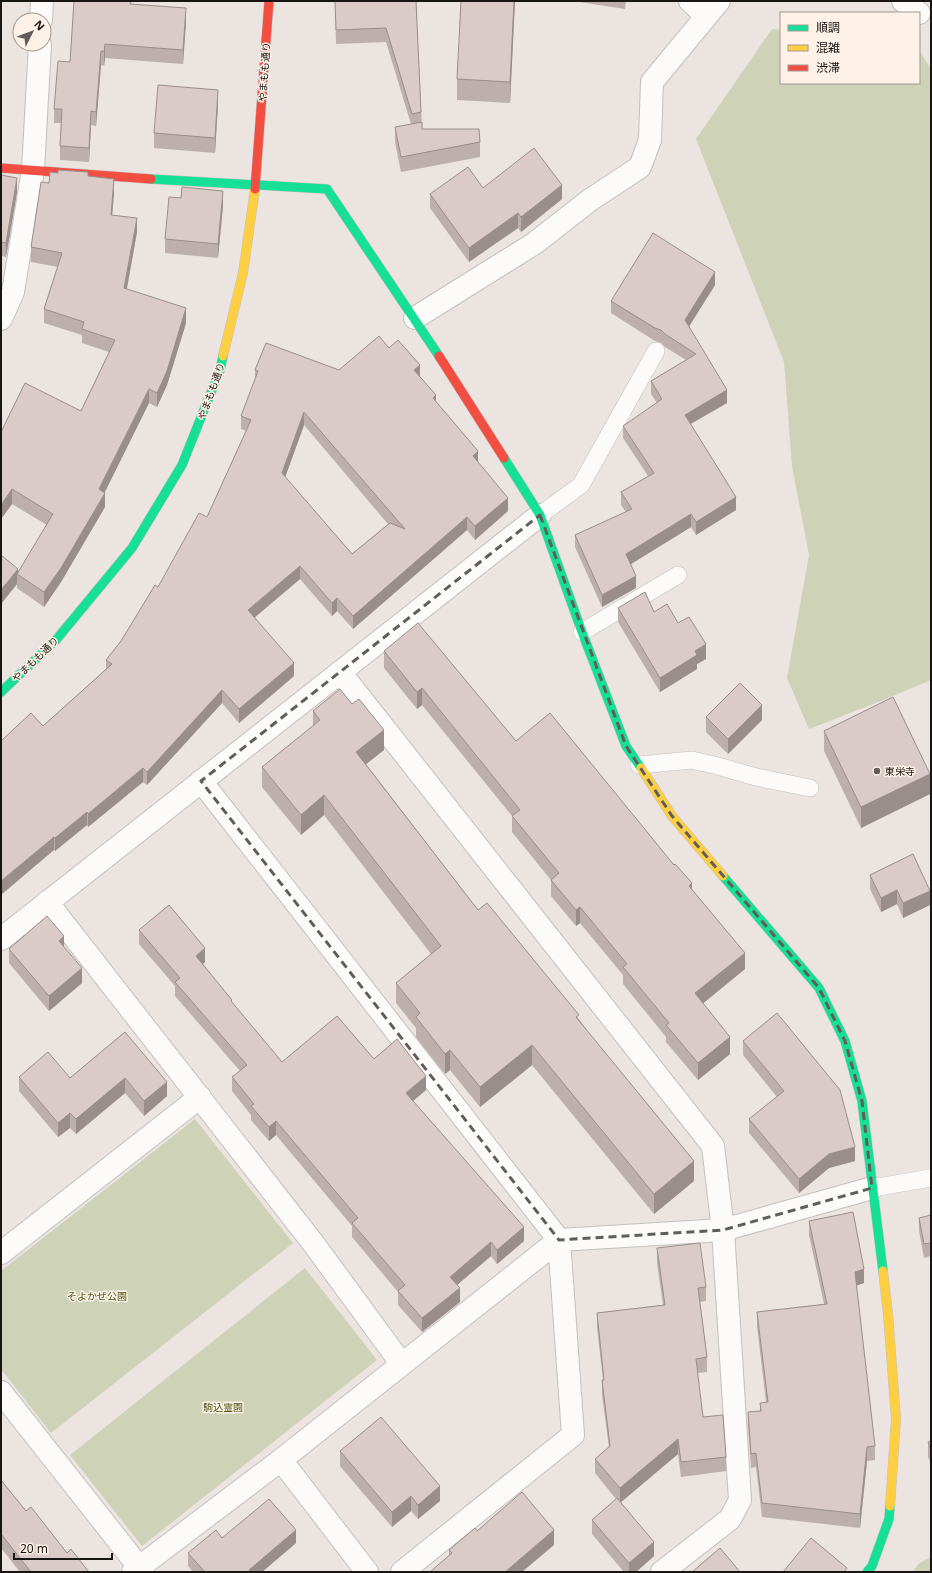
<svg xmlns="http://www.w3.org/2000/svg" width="932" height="1573" font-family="'Noto Sans','Noto Sans JP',sans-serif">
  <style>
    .green { fill: #ced2b7 }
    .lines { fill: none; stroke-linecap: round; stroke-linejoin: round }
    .lane-casing { stroke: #c4c0bd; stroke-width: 18 }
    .street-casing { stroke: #c4c0bd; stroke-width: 24 }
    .fast-casing { stroke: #c4c0bd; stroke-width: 10 }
    .slow-casing { stroke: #c4c0bd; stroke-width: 10 }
    .jam-casing { stroke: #c4c0bd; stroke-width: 10 }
    .lane { stroke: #fcfbfa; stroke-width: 17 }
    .street { stroke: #fcfbfa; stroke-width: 22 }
    .fast { stroke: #16e098; stroke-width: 9 }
    .slow { stroke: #ffcf43; stroke-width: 9 }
    .jam { stroke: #f24e42; stroke-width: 9 }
    .wall { fill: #bcafac; fill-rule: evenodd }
    .shaded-wall { fill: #998e8c }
    .building { fill: #dbcbc8; stroke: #998e8c; fill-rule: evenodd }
    .marked { fill: none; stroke: #625d5a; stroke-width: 3; stroke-dasharray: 8 5; stroke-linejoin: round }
    .poi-dot { fill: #625d5a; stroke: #fef1e8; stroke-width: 1.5 }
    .labels { text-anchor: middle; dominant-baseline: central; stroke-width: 3; stroke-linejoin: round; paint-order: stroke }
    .street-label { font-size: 10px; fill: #191512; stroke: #fef1e8 }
    .poi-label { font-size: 10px; fill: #191512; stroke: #fef1e8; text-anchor: start }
    .park-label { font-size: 10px; fill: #495812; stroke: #fef1e8 }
  </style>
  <rect width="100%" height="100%" fill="#ebe4e0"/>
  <path class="green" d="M 772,29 L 781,30 L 781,83 L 919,83 L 919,50 L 931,69 L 931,680 L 886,699 L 809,729 L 787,678 L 809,555 L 792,466 L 784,362 L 696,139 Z
    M 195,1119 L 293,1243 L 51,1433 L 1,1369 L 1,1271 Z
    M 305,1268 L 377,1360 L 142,1546 L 70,1455 Z
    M 931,1557 L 931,1572 L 913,1572 L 918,1564 Z"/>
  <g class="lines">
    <g class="lane-casing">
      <path id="lane" d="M 540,515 L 581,485 L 656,351
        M 582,632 L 678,575
        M 639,765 L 692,760 L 718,766 L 756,777 L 810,788
        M 872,1188 L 931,1178"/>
    </g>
    <g class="street-casing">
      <path id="street" d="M 690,1 L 705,15
        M 903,1 L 919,13
        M 41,20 L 42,1
        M 415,318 L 535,243 L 590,200 L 640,167 L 650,140 L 652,82 L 719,1
        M 1,319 L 13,292 L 33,170 L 40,44
        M 340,672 L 713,1146 L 723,1230 L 740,1500 L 730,1519 L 662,1572
        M 201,781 L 559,1240 L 573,1435 L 402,1572
        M 47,902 L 313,1243 L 401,1363
        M 1,939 L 540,515
        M 1,1253 L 200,1097
        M 1,1392 L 143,1572
        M 281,1460 L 367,1572
        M 133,1572 L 281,1460 L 559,1240 L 723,1230 L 872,1188"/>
    </g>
    <g class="fast-casing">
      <path id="fast" d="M 151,179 L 327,189 L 439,356
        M 504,458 L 540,515 L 582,632 L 626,746 L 641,768
        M 1,692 L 56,640 L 132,548 L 182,465 L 220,370 L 223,356
        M 723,876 L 819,988 L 845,1041 L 862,1101 L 883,1271
        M 867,1572 L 872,1566 L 889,1519 L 890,1506"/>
    </g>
    <g class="slow-casing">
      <path id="slow" d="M 223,356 L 243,273 L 255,189
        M 641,768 L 672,816 L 723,876
        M 883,1271 L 888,1314 L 896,1419 L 890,1506"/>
    </g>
    <g class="jam-casing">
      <path id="jam" d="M 1,168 L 151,179
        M 255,189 L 269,1
        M 439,356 L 504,458"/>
    </g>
    <use href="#lane" class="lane"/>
    <use href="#street" class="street"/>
    <use href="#fast" class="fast"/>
    <use href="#slow" class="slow"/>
    <use href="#jam" class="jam"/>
  </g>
  <path class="wall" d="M 74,1 L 132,1 L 131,4 L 186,22 L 183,64 L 105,58 L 104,66 L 101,65 L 96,126 L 91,125 L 89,162 L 60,160 L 60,146 L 61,123 L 54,123 L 54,109 L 70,62 Z
    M 335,1 L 416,1 L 422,129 L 480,142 L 480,157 L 401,172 L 395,142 L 395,127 L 411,124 L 386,42 L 336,44 Z
    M 515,1 L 510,103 L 457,100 L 457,79 Z
    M 573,1 L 626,1 L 625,9 Z
    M 218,104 L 215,153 L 154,148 L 154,133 Z
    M 1,175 L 17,192 L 6,257 L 2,256 Z
    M 88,176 L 114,193 L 112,215 L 137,232 L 127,289 L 186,323 L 167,385 L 157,407 L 149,403 L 104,493 L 105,507 L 61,582 L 44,607 L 17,588 L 17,584 L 1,604 L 18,572 L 47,525 L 12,504 L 1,519 L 1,432 L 81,411 L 109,352 L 82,343 L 82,335 L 44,323 L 44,309 L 58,267 L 31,262 L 31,247 L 49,183 Z
    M 483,188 L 562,199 L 521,232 L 518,228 L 469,262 L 430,208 L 430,194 Z
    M 223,206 L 218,258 L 165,253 L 165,239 Z
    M 715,285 L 689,326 L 727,403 L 691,424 L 736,510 L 696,535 L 691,527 L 631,564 L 636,588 L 602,607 L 575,547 L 575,535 L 626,512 L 621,505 L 621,492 L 648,476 L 623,438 L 623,426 L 657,403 L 651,394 L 651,381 L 686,360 L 665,347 L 661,343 L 655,341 L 611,313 L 611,301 Z
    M 389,348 L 420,376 L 436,402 L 478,462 L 508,511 L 475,540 L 467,530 L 353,629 L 337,611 L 332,616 L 300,579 L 255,617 L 294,676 L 239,723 L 222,703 L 147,785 L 143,782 L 88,827 L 87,825 L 55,851 L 54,850 L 43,726 L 106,669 L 106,660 L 121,641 L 158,587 L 207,517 L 246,431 L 241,429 L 241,416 L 255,380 L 255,370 L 339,370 ZM 304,425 L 388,524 L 352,554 L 285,477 Z
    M 618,608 L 654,612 L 678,623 L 706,659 L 697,664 L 697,669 L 660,692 L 618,622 Z
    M 384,651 L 516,741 L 692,889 L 745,969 L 703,1003 L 730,1054 L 698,1080 L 666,1042 L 666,1037 L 623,984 L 623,975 L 580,923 L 576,926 L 551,896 L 551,880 L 512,832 L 512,816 L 422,705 L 417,709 L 384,668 Z
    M 313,711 L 384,750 L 366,764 L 478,910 L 579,1019 L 694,1181 L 654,1214 L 532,1065 L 480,1107 L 450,1070 L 445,1074 L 416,1037 L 416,1028 L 396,1003 L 396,983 L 431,954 L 324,815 L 301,835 L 262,787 L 262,767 L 313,727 Z
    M 706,717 L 762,720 L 728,754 L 706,732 Z
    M 824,731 L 930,794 L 861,828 L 824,751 Z
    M 870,875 L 930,905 L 903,918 L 897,904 L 881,912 L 870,889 Z
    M 139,930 L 205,962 L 203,964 L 232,1003 L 282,1062 L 374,1059 L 426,1090 L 413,1101 L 524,1241 L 497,1264 L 491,1256 L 457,1285 L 460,1302 L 422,1332 L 398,1305 L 398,1292 L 352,1237 L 352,1226 L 276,1135 L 269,1141 L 251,1120 L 251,1115 L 232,1091 L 232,1077 L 240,1071 L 175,996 L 175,986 L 139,944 Z
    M 64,947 L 82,983 L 49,1011 L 9,963 L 9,949 Z
    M 125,1032 L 167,1096 L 144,1116 L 125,1093 L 76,1134 L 70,1128 L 58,1137 L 19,1091 L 19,1077 L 70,1078 Z
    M 743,1041 L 855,1161 L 829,1168 L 799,1193 L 749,1133 L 749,1119 L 777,1097 L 743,1055 Z
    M 931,1215 L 931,1256 L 924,1258 L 919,1231 L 919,1218 Z
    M 809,1221 L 864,1283 L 856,1285 L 875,1446 L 875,1460 L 867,1461 L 860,1528 L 762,1517 L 756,1467 L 751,1468 L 748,1426 L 748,1412 L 760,1411 L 760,1403 L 766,1402 L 757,1326 L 757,1312 L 824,1304 L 809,1235 Z
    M 657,1248 L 706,1287 L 706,1301 L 700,1302 L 707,1357 L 707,1372 L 697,1373 L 703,1417 L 726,1457 L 726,1471 L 681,1477 L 678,1454 L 621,1502 L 654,1556 L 636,1572 L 624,1572 L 592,1534 L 592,1520 L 616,1499 L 595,1473 L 595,1459 L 609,1448 L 602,1395 L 602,1380 L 603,1380 L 597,1328 L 597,1313 L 663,1305 L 657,1263 Z
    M 931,1441 L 931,1464 L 928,1457 L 928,1442 Z
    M 340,1451 L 440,1501 L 418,1519 L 411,1511 L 392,1527 L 340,1466 Z
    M 1,1480 L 26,1511 L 67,1553 L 89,1572 L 20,1572 L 1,1548 Z
    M 477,1531 L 554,1545 L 449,1555 L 449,1550 Z
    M 222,1538 L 296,1543 L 262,1572 L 193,1572 L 188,1566 L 188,1553 Z"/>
  <path class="shaded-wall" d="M 514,1 L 515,1 L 510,103 L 510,82 Z
    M 186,8 L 186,22 L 183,64 L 183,50 Z
    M 105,44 L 105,58 L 104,66 L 104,52 Z
    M 101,51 L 101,65 L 96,126 L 96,112 Z
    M 218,90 L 218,104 L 215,153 L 215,138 Z
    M 91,111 L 91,125 L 89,162 L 89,148 Z
    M 17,178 L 17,192 L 6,257 L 6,243 Z
    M 114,179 L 114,193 L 111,230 L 111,215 Z
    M 562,185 L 562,199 L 521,232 L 521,217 Z
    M 223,191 L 223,206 L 218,258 L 218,244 Z
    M 518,213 L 518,228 L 469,262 L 469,248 Z
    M 137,218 L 137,232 L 124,303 L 124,288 Z
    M 2,242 L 2,256 L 1,259 L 1,244 Z
    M 715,272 L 715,285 L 685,333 L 685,320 Z
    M 186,308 L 186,323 L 167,385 L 157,407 L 157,393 Z
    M 420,365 L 420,378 L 414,370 Z
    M 149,389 L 149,403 L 99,504 L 99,489 Z
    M 727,390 L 727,403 L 685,427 L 685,415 Z
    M 436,395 L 436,409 L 433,398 Z
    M 304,412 L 304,425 L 282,486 L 282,473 Z
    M 478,451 L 478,465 L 473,456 Z
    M 12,489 L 12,504 L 1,519 L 1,505 Z
    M 105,493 L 105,507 L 61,582 L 44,607 L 44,592 Z
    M 736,497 L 736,510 L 696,535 L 696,522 Z
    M 508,498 L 508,511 L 475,540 L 475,526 Z
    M 691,514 L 691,527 L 626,567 L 626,554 Z
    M 467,517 L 467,530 L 353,629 L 353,616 Z
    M 300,566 L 300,579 L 248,623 L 248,610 Z
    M 18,569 L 18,574 L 17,574 L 17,584 L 1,604 L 1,590 Z
    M 636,576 L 636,588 L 602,607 L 602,595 Z
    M 337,598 L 337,611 L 332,616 L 332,603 Z
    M 706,644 L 706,659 L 697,664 L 697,669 L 660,692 L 660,678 L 695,651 Z
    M 294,663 L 294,676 L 239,723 L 239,709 Z
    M 422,688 L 422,705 L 417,709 L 417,692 Z
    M 222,690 L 222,703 L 147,785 L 147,772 Z
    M 762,705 L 762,720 L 728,754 L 728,739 Z
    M 384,730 L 384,750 L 356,772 L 356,752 Z
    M 143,768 L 143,782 L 88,827 L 88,814 Z
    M 930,774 L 930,794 L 861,828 L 861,807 Z
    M 324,795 L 324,815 L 301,835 L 301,815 Z
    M 87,812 L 87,825 L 55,851 L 55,838 Z
    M 54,837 L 54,850 L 1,895 L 1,881 Z
    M 692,883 L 692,899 L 689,886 Z
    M 897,890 L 897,904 L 881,912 L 881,898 Z
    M 930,891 L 930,905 L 903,918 L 903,903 Z
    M 580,907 L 580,923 L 576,926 L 576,910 Z
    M 64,936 L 64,951 L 59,941 Z
    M 205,948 L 205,962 L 196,970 L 196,956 Z
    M 745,953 L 745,969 L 695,1010 L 695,993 Z
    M 82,968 L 82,983 L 49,1011 L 49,996 Z
    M 730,1037 L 730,1054 L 698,1080 L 698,1063 Z
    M 532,1045 L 532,1065 L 480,1107 L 480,1087 Z
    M 450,1050 L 450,1070 L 445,1074 L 445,1054 Z
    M 426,1076 L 426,1090 L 406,1107 L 406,1093 Z
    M 125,1078 L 125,1093 L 76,1134 L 76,1119 Z
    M 167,1082 L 167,1096 L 144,1116 L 144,1101 Z
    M 70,1113 L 70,1128 L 58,1137 L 58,1123 Z
    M 276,1121 L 276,1135 L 269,1141 L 269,1127 Z
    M 855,1147 L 855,1161 L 829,1168 L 799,1193 L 799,1179 L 829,1154 Z
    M 694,1161 L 694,1181 L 654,1214 L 654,1194 Z
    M 524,1227 L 524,1241 L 497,1264 L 497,1250 Z
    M 491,1242 L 491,1256 L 450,1291 L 450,1277 Z
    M 864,1269 L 864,1283 L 855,1286 L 855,1272 Z
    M 460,1288 L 460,1302 L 422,1332 L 422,1318 Z
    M 678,1439 L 678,1454 L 620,1503 L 620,1488 Z
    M 867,1447 L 867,1461 L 860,1528 L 860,1514 Z
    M 440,1486 L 440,1501 L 418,1519 L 418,1505 Z
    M 411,1496 L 411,1511 L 392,1527 L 392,1512 Z
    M 296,1530 L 296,1543 L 262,1572 L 249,1572 L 249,1570 Z
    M 554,1530 L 554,1545 L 522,1572 L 505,1572 Z
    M 654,1542 L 654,1556 L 636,1572 L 629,1572 L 629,1563 Z"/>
  <path class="building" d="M 74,1 L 131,1 L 130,4 L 186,8 L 183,50 L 105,44 L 104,52 L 101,51 L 96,112 L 91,111 L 89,148 L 60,146 L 62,109 L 54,109 L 58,61 L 70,62 Z
    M 335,1 L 416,1 L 421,112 L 412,114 L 386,28 L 336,30 Z
    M 461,1 L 514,1 L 510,82 L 457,79 Z
    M 158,85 L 218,90 L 215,138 L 154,133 Z
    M 422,122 L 422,129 L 479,129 L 480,142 L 401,157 L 395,127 Z
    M 534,148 L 562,185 L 521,217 L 518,213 L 469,248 L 430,194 L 468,167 L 483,188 Z
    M 58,170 L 88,172 L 88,176 L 114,179 L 111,215 L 137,218 L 124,288 L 186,308 L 167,371 L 157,393 L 149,389 L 99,489 L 105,493 L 61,568 L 44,592 L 17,574 L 53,514 L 12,489 L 1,505 L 1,432 L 25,383 L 81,411 L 115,340 L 82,329 L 84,322 L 44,309 L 62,253 L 31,247 L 41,182 L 49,183 L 50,172 L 58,173 Z
    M 1,175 L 17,178 L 6,243 L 2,242 L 1,244 Z
    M 182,187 L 223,191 L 218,244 L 165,239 L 169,197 L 181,198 Z
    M 653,233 L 715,272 L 685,320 L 727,390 L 685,415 L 736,497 L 696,522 L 691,514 L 626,554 L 636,576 L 602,595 L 575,535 L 632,509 L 621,492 L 654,473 L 623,426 L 662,399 L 651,381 L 696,354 L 665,334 L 661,330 L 655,328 L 611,301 Z
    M 379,336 L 389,348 L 398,340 L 420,365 L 414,370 L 436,395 L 433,398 L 478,451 L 473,456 L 508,498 L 475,526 L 467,517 L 353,616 L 337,598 L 332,603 L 300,566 L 248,610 L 294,663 L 239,709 L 222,690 L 147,772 L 143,768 L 88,814 L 87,812 L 55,838 L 54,837 L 1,881 L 1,741 L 31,713 L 43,726 L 112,664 L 106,660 L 121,641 L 155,585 L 158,587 L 199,513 L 207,517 L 251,420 L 241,416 L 258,371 L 255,370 L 266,343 L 339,370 ZM 304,412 L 405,529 L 390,523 L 352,554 L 282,473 Z
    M 1,555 L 18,569 L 1,590 Z
    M 645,592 L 654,612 L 667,604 L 678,623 L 689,617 L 706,644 L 695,651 L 697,655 L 660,678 L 618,608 Z
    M 418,623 L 516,741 L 550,713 L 674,865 L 675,864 L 692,883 L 689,886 L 745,953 L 695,993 L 730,1037 L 698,1063 L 666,1025 L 669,1023 L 623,967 L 627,964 L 580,907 L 576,910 L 551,880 L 559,873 L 512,816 L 520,810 L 422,688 L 417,692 L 384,651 Z
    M 740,683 L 762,705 L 728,739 L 706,717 Z
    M 340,689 L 352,704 L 359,699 L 384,730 L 356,752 L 478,910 L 487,903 L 579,1015 L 576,1017 L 694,1161 L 654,1194 L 532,1045 L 480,1087 L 450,1050 L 445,1054 L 416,1017 L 420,1013 L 396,983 L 441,946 L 324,795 L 301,815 L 262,767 L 320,720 L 313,711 Z
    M 893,697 L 930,774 L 861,807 L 824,731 Z
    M 913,854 L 930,891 L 903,903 L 897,890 L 881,898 L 870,875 Z
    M 169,905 L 205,948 L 196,956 L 232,1000 L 231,1001 L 282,1062 L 337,1016 L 374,1059 L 397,1039 L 426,1076 L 406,1093 L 524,1227 L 497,1250 L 491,1242 L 450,1277 L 460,1288 L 422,1318 L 398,1291 L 405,1285 L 352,1223 L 358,1218 L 276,1121 L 269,1127 L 251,1106 L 254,1104 L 232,1077 L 247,1065 L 175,982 L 180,978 L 139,930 Z
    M 47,916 L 64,936 L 59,941 L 82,968 L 49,996 L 9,949 Z
    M 777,1013 L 840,1090 L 855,1147 L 829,1154 L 799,1179 L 749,1119 L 784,1091 L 743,1041 Z
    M 125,1032 L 167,1082 L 144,1101 L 125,1078 L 76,1119 L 70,1113 L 58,1123 L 19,1077 L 48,1052 L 70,1078 Z
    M 853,1212 L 864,1269 L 855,1272 L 875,1446 L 867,1447 L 860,1514 L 762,1503 L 756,1453 L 751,1454 L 748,1412 L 761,1411 L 760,1403 L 768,1402 L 757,1312 L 827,1304 L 809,1221 Z
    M 931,1215 L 931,1243 L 924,1244 L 919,1218 Z
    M 700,1243 L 706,1287 L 698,1288 L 707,1357 L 696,1359 L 703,1417 L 723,1415 L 726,1457 L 681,1462 L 678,1439 L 620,1488 L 595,1459 L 610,1446 L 602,1380 L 604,1380 L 597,1313 L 665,1305 L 657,1248 Z
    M 381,1417 L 440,1486 L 418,1505 L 411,1496 L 392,1512 L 340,1451 Z
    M 931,1441 L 931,1450 L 928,1442 Z
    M 1,1480 L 26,1511 L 31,1507 L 67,1553 L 71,1549 L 89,1572 L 31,1572 L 1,1534 Z
    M 522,1492 L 554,1530 L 505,1572 L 430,1572 L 452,1553 L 449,1550 L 475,1528 L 477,1531 Z
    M 617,1498 L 654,1542 L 629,1563 L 592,1520 Z
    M 269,1499 L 296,1530 L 249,1570 L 251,1572 L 205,1572 L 188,1553 L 216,1530 L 222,1538 Z
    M 811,1538 L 847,1568 L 844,1572 L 783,1572 Z
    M 720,1548 L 740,1572 L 692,1572 Z"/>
  <path class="marked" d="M 540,515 L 626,746 L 672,816 L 819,988 L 845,1041 L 862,1101 L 872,1188 L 723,1230 L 559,1240 L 201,781 Z"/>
  <circle class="poi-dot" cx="877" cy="771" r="4"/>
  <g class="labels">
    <g class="street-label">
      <text transform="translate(264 72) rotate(-86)">やまもも通り</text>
      <text transform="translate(211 391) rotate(-70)">やまもも通り</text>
      <text transform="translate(35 659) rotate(-44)">やまもも通り</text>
    </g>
    <g class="poi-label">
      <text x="885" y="771">東栄寺</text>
    </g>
    <g class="park-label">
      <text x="97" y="1296">そよかぜ公園</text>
      <text x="223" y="1407">駒込霊園</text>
    </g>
  </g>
  <rect width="932" height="1573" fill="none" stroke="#191512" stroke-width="4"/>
  <rect x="780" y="12" width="140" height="72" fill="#fef1e8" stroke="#a29992"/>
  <rect x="788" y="25" width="20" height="6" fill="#16e098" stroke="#a29992"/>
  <text x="816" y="32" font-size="12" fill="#191512">順調</text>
  <rect x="788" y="45" width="20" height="6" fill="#ffcf43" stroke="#a29992"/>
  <text x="816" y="52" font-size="12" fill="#191512">混雑</text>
  <rect x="788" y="65" width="20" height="6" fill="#f24e42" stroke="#a29992"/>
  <text x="816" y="72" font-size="12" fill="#191512">渋滞</text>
  <g transform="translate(32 32) rotate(48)"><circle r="19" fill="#fef1e8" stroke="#a29992"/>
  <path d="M0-3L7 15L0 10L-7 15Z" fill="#625d5a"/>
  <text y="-6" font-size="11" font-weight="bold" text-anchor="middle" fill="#191512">N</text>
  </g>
  <path d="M14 1553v6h98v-6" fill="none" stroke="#191512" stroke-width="2"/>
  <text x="20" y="1553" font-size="12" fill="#191512" stroke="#fef1e8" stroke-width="3" paint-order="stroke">20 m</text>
</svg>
